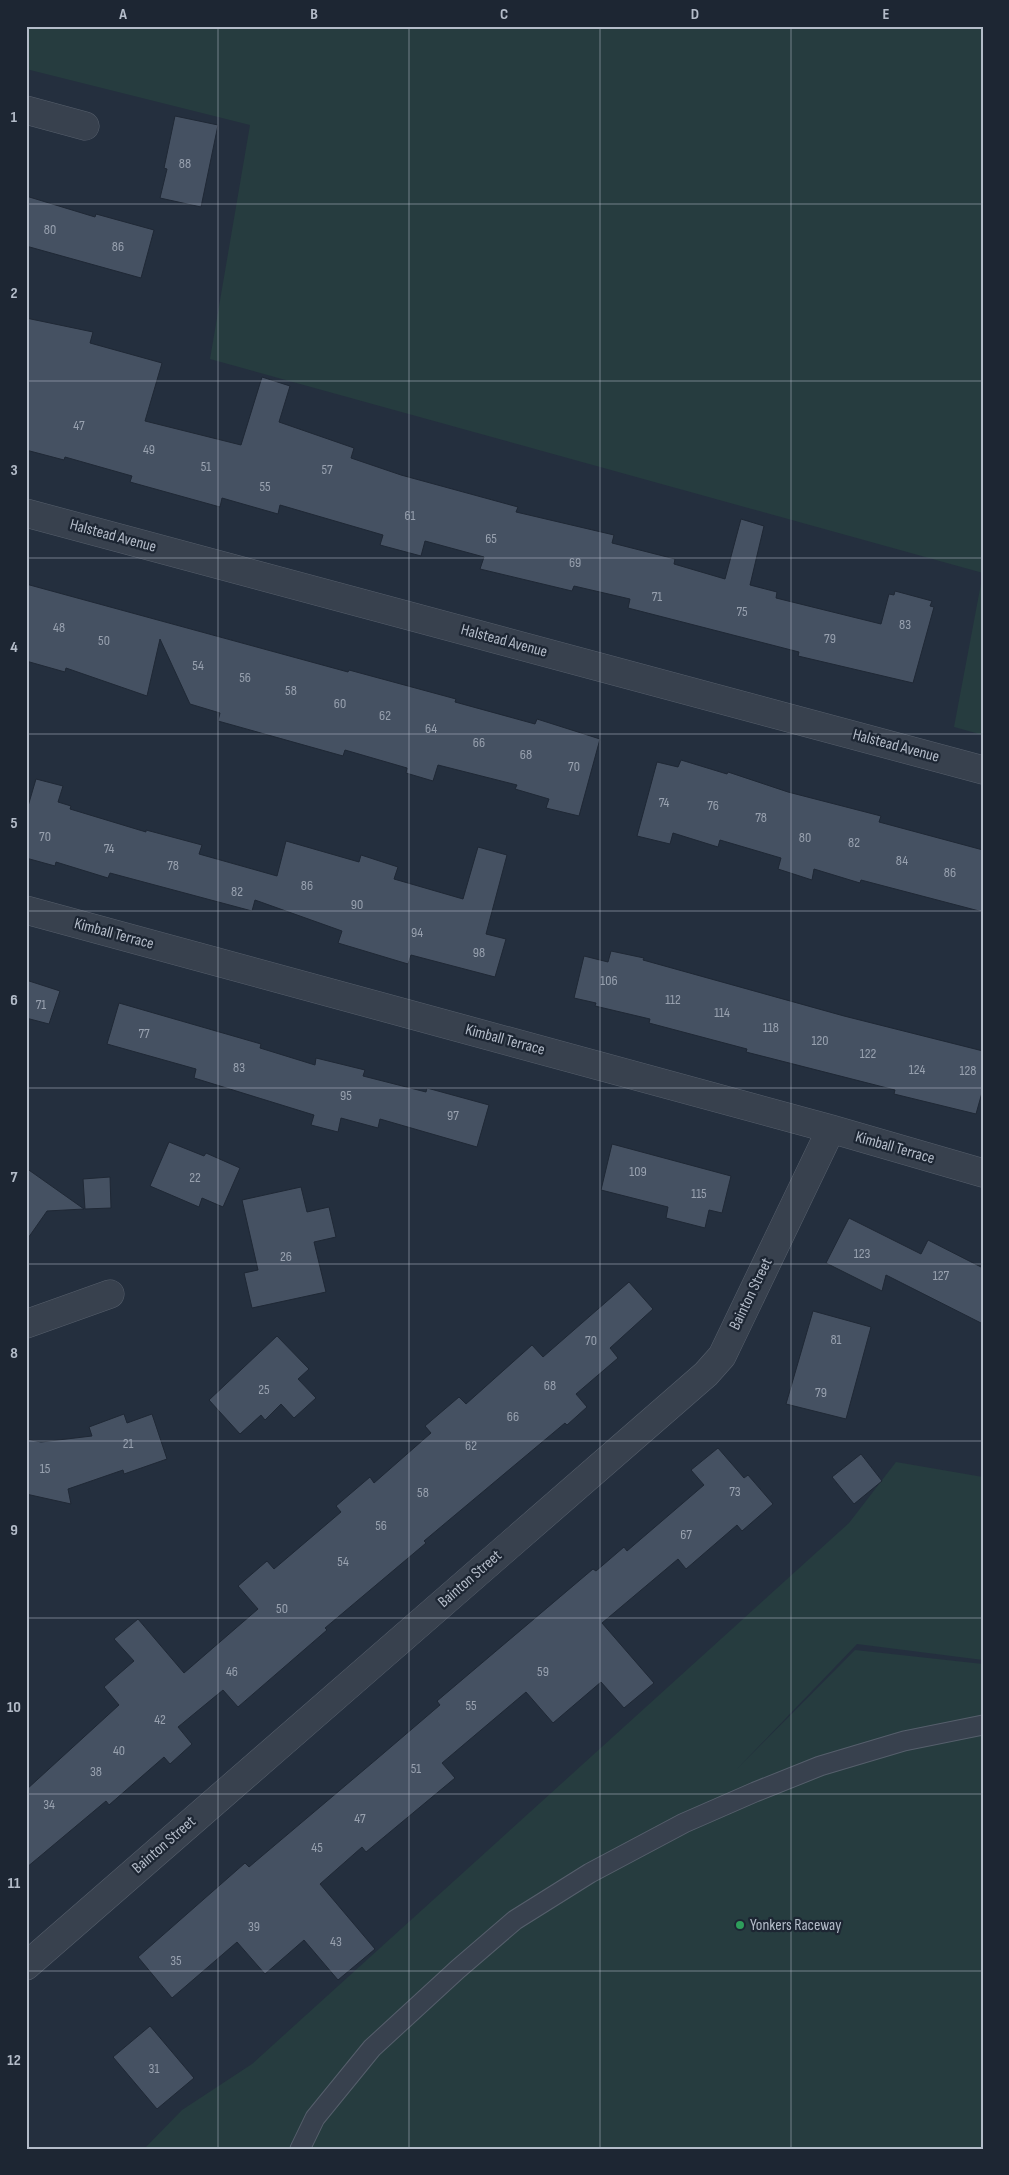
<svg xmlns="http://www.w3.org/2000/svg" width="1009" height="2175" font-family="'Sofia Sans Condensed',sans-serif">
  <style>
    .green { fill: #263c3f }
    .building { fill: #455162; stroke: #1f2835 }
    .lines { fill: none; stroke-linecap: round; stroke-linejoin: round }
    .service-casing { stroke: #565f6c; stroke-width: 21 }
    .minor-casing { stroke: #565f6c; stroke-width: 29 }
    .service { stroke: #38414e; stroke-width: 19 }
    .minor { stroke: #38414e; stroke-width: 28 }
    .grid { fill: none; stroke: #b4bcc9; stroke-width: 1; stroke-opacity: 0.55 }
    .leisure-dot { fill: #2e9e5b; stroke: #1d2633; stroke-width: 2 }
    .labels { text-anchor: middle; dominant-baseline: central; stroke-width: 4.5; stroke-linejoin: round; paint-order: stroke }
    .number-label { font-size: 14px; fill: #98a1af }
    .street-label { font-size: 16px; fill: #b4bcc9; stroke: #1d2633 }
    .poi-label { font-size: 16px; fill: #b4bcc9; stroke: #1d2633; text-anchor: start }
    .neatline { fill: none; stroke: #b4bcc9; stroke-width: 2 }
    .grid-label { font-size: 16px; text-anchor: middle; font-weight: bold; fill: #b4bcc9 }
  </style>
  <rect width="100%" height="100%" fill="#242f3e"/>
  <path class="green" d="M 26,26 L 983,26 L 983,735 L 954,727 L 983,573 L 210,359 L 250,125 L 26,69 Z
    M 896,1462 L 983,1477 L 983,1660 L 857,1644 L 736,1770 L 855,1650 L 983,1664 L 983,2149 L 144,2149 L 182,2110 L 252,2064 L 849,1523 Z"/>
  <path class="building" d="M 175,116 L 218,125 L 201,207 L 160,198 L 167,169 L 164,168 Z
    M 26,196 L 95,217 L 96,214 L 154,230 L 141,278 L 26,246 Z
    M 26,318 L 93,332 L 90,343 L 162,363 L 145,421 L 241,445 L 262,377 L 290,386 L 279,422 L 354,448 L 351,458 L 401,475 L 518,507 L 516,512 L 614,535 L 612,543 L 675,559 L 674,564 L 725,579 L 741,519 L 764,526 L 750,585 L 777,592 L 776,598 L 881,624 L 889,594 L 894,595 L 895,591 L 932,601 L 930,606 L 934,607 L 913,683 L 798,656 L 799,652 L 628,608 L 630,599 L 574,586 L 572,591 L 480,569 L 484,557 L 425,541 L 421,556 L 380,545 L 383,535 L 280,505 L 278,514 L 222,498 L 220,507 L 130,482 L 132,476 L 65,457 L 64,460 L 26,450 Z
    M 26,584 L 348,672 L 349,670 L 456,699 L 455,702 L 535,724 L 537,719 L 600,739 L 579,816 L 546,808 L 549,799 L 515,789 L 517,785 L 438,765 L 433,781 L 406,773 L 407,768 L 345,750 L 343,756 L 218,721 L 220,713 L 190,704 L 160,639 L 147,696 L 66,668 L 65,672 L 26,661 Z
    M 681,760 L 727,774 L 728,772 L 788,792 L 881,816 L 879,822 L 983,850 L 983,912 L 861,880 L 860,883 L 814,869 L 812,880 L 778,869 L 781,858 L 720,840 L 718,847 L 673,833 L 670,844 L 637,836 L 657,762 L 678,767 Z
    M 36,779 L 63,786 L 58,802 L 71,806 L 70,809 L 146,832 L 146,830 L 202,845 L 199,854 L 277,876 L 286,841 L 359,862 L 361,855 L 398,867 L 394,879 L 463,899 L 478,847 L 507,855 L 486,934 L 506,939 L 495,977 L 411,955 L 408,964 L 338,943 L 342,931 L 255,900 L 252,911 L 110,873 L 108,878 L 56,862 L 55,866 L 26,858 L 26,813 Z
    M 611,951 L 644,958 L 643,960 L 844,1016 L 983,1051 L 983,1089 L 976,1114 L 894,1094 L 895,1090 L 746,1052 L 747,1049 L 649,1023 L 650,1019 L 595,1006 L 596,1003 L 574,998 L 584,956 L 608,962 Z
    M 26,980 L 60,991 L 49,1024 L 26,1018 Z
    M 119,1003 L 261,1044 L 260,1048 L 315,1065 L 316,1058 L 365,1070 L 363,1076 L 426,1092 L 427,1088 L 489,1105 L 477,1147 L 380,1119 L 378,1128 L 341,1118 L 338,1132 L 311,1125 L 314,1115 L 194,1078 L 196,1069 L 107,1044 Z
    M 169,1142 L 204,1156 L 206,1153 L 240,1168 L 223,1207 L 202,1198 L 199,1207 L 150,1186 Z
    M 612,1144 L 731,1176 L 722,1213 L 709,1210 L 705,1228 L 666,1218 L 668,1207 L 601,1190 Z
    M 26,1168 L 84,1209 L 47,1211 L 26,1241 Z
    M 110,1177 L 111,1208 L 85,1209 L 83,1179 Z
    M 301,1187 L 307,1212 L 329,1207 L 336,1237 L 314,1242 L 326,1292 L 252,1308 L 244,1273 L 258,1270 L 242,1200 Z
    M 849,1218 L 921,1254 L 928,1240 L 983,1268 L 983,1324 L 886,1275 L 882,1291 L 826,1263 Z
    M 629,1282 L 653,1309 L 610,1348 L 618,1358 L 576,1394 L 587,1407 L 567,1425 L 565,1423 L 424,1541 L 426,1543 L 325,1628 L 327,1630 L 238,1707 L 223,1690 L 178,1727 L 192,1744 L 170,1764 L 164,1757 L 109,1805 L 106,1801 L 26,1868 L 26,1790 L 119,1705 L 104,1687 L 134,1661 L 114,1639 L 138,1619 L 184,1673 L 258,1609 L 238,1586 L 267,1561 L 274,1569 L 341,1512 L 336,1506 L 370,1477 L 374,1483 L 431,1433 L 425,1426 L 459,1397 L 466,1404 L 532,1345 L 543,1357 Z
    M 813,1311 L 871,1327 L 846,1419 L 786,1404 Z
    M 277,1336 L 309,1369 L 298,1379 L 316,1398 L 294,1418 L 281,1404 L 265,1420 L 261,1415 L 240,1434 L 209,1400 Z
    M 124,1414 L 127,1423 L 152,1414 L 167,1459 L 124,1474 L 123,1470 L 68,1489 L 71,1504 L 26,1494 L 26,1439 L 41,1442 L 92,1436 L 89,1427 Z
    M 718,1448 L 744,1478 L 748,1475 L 773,1504 L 742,1531 L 737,1525 L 686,1569 L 678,1559 L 602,1623 L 654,1683 L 624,1708 L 601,1682 L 553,1723 L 526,1692 L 442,1763 L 455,1778 L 366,1852 L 362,1847 L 320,1884 L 375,1949 L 338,1980 L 304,1940 L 265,1974 L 237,1942 L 172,1998 L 138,1957 L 245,1863 L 249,1867 L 378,1758 L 440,1705 L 437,1701 L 593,1569 L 596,1571 L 624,1547 L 627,1551 L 704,1485 L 691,1470 Z
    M 861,1454 L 882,1481 L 854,1504 L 832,1477 Z
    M 150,2026 L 194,2078 L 157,2109 L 113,2057 Z"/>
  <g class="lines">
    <g class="service-casing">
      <path id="service" d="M 300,2149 L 315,2118 L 372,2048 L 458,1969 L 515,1920 L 590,1873 L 684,1823 L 755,1792 L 820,1766 L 904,1741 L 983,1725"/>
    </g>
    <g class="minor-casing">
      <path id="minor" d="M 26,110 L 85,126
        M 26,513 L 983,770
        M 26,910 L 831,1129 L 983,1173
        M 26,1324 L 110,1294
        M 26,1966 L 706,1374 L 722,1356 L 831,1129"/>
    </g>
    <use href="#service" class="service"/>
    <use href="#minor" class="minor"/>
  </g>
  <path class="grid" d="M 218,26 L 218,2149M 409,26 L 409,2149M 600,26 L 600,2149M 791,26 L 791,2149M 26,204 L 983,204M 26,381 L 983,381M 26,558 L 983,558M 26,734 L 983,734M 26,911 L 983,911M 26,1088 L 983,1088M 26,1264 L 983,1264M 26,1441 L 983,1441M 26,1618 L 983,1618M 26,1794 L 983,1794M 26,1971 L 983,1971"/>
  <circle class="leisure-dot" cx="740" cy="1925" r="5"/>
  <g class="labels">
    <g class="number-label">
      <text x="185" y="163">88</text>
      <text x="50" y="229">80</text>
      <text x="118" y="246">86</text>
      <text x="79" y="425">47</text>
      <text x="149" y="449">49</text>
      <text x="206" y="466">51</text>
      <text x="327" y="469">57</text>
      <text x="265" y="486">55</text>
      <text x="410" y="515">61</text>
      <text x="491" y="538">65</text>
      <text x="575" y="562">69</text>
      <text x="657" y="596">71</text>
      <text x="742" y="611">75</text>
      <text x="905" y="624">83</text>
      <text x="59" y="627">48</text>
      <text x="830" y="638">79</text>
      <text x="104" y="640">50</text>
      <text x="198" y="665">54</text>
      <text x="245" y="677">56</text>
      <text x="291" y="690">58</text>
      <text x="340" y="703">60</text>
      <text x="385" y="715">62</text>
      <text x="431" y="728">64</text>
      <text x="479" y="742">66</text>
      <text x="526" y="754">68</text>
      <text x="574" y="766">70</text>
      <text x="664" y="802">74</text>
      <text x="713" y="805">76</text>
      <text x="761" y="817">78</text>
      <text x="45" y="836">70</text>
      <text x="805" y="837">80</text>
      <text x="854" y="842">82</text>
      <text x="109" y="848">74</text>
      <text x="902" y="860">84</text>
      <text x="173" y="865">78</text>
      <text x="950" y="872">86</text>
      <text x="307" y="885">86</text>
      <text x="237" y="891">82</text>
      <text x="357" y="904">90</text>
      <text x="417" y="932">94</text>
      <text x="479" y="952">98</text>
      <text x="609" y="980">106</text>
      <text x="673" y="999">112</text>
      <text x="41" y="1004">71</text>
      <text x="722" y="1012">114</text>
      <text x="771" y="1027">118</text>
      <text x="144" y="1033">77</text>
      <text x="820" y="1040">120</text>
      <text x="868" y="1053">122</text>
      <text x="239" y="1067">83</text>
      <text x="917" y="1069">124</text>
      <text x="968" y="1070">128</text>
      <text x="346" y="1095">95</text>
      <text x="453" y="1115">97</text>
      <text x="638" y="1171">109</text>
      <text x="195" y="1177">22</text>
      <text x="699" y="1193">115</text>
      <text x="862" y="1253">123</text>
      <text x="286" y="1256">26</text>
      <text x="941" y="1275">127</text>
      <text x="836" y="1339">81</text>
      <text x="591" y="1340">70</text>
      <text x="550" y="1385">68</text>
      <text x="264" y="1389">25</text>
      <text x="821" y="1392">79</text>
      <text x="513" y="1416">66</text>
      <text x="128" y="1443">21</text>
      <text x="471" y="1445">62</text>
      <text x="45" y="1468">15</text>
      <text x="735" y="1491">73</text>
      <text x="423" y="1492">58</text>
      <text x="381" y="1525">56</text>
      <text x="686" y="1534">67</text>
      <text x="343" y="1561">54</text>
      <text x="282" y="1608">50</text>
      <text x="232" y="1671">46</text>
      <text x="543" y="1671">59</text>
      <text x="471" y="1705">55</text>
      <text x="160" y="1719">42</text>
      <text x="119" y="1750">40</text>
      <text x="416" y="1768">51</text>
      <text x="96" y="1771">38</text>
      <text x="49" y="1804">34</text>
      <text x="360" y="1818">47</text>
      <text x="317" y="1847">45</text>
      <text x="254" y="1926">39</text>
      <text x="336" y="1941">43</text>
      <text x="176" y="1960">35</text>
      <text x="154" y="2068">31</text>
    </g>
    <g class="street-label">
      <text transform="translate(113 536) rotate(15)">Halstead Avenue</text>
      <text transform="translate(504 641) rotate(15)">Halstead Avenue</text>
      <text transform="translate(896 746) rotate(15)">Halstead Avenue</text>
      <text transform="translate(114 934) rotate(15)">Kimball Terrace</text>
      <text transform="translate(505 1040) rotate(15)">Kimball Terrace</text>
      <text transform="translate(895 1148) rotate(16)">Kimball Terrace</text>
      <text transform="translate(751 1294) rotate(-64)">Bainton Street</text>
      <text transform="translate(470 1579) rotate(-41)">Bainton Street</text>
      <text transform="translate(164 1845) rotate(-41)">Bainton Street</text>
    </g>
    <g class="poi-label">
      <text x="750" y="1925">Yonkers Raceway</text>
    </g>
  </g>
  <rect width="1009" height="2175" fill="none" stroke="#1d2633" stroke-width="55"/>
  <rect x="28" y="28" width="954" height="2120" class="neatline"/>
  <g class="grid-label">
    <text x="123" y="19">A</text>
    <text x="314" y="19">B</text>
    <text x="504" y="19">C</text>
    <text x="695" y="19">D</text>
    <text x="886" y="19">E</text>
    <text x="14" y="122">1</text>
    <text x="14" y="298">2</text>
    <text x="14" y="475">3</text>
    <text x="14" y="652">4</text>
    <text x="14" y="828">5</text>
    <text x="14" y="1005">6</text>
    <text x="14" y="1182">7</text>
    <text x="14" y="1358">8</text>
    <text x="14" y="1535">9</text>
    <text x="14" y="1712">10</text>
    <text x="14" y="1888">11</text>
    <text x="14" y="2065">12</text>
  </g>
</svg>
